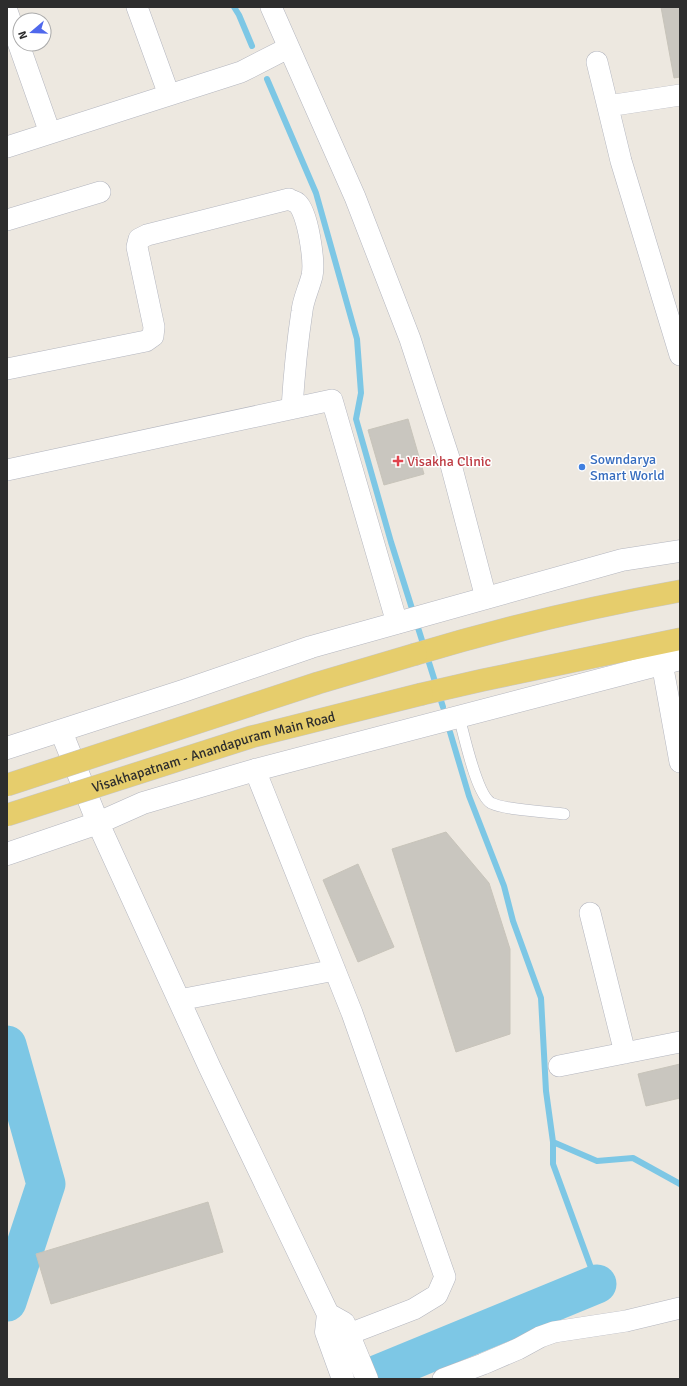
<svg xmlns="http://www.w3.org/2000/svg" width="687" height="1386" font-family="Signika,sans-serif">
  <style>
    .lines { fill: none; stroke-linecap: round; stroke-linejoin: round }
    .stream { stroke: #7dc7e5; stroke-width: 6 }
    .river { stroke: #7dc7e5; stroke-width: 39 }
    .building { fill: #c9c6bf; stroke: #c8c4ba }
    .service-casing { stroke: #b4b6bf; stroke-width: 12 }
    .minor-casing { stroke: #b4b6bf; stroke-width: 22 }
    .tertiary-casing { stroke: #b4b6bf; stroke-width: 23 }
    .primary-casing { stroke: #c8c8c8; stroke-width: 23 }
    .service { stroke: #fff; stroke-width: 11 }
    .minor { stroke: #fff; stroke-width: 21 }
    .tertiary { stroke: #fff; stroke-width: 22 }
    .primary { stroke: #e6cd6c; stroke-width: 22 }
    .primary-bridge-casing { stroke: #c8c8c8; stroke-width: 23; stroke-linecap: butt }
    .primary-bridge { stroke: #e6cd6c; stroke-width: 22 }
    .health-dot { fill: #e0444e; stroke: #fff; stroke-width: 1.5 }
    .shop-dot { fill: #3f7fe0; stroke: #fff; stroke-width: 1.5 }
    .labels { text-anchor: middle; dominant-baseline: central; stroke-width: 3; stroke-linejoin: round; paint-order: stroke }
    .shop-label { font-size: 14px; fill: #366cbe; stroke: #fff; text-anchor: start }
    .health-label { font-size: 14px; fill: #be3a42; stroke: #fff; text-anchor: start }
    .street-label { font-size: 14px; fill: #2d2d2d; stroke: #fff }
  </style>
  <rect width="100%" height="100%" fill="#ede8e0"/>
  <g class="lines">
    <path class="stream" d="M 234,7 L 239,15 L 252,46
      M 267,79 L 316,193 L 357,339 L 361,393 L 356,419 L 391,542 L 443,707
      M 450,732 L 469,796 L 504,886 L 513,921 L 541,998 L 546,1091 L 553,1142
      M 597,1284 L 553,1164 L 553,1142 L 597,1161 L 633,1158 L 680,1184"/>
    <path class="river" d="M 7,1045 L 46,1184 L 7,1302
      M 366,1379 L 597,1284"/>
  </g>
  <path class="building" d="M 661,7 L 680,7 L 680,77 L 674,78 Z
    M 408,419 L 424,474 L 384,485 L 368,430 Z
    M 446,832 L 489,883 L 510,949 L 510,1034 L 456,1052 L 392,849 Z
    M 358,864 L 394,947 L 358,962 L 323,880 Z
    M 680,1064 L 680,1098 L 646,1106 L 638,1074 Z
    M 208,1202 L 223,1252 L 51,1304 L 36,1254 Z"/>
  <g class="lines">
    <g class="service-casing">
      <path id="service" d="M 459,717 C 464,734 476,794 491,803 C 505,810 547,812 564,814"/>
    </g>
    <g class="minor-casing">
      <path id="minor" d="M 137,7 L 169,95
        M 271,7 L 355,197 L 410,339 L 450,461 L 486,598
        M 7,11 L 50,133
        M 597,62 L 621,161 L 680,355
        M 608,106 L 680,95
        M 7,147 L 241,72 L 288,48
        M 7,220 L 100,192
        M 7,369 L 146,341 L 153,336 L 154,327 L 137,247 L 139,239 L 147,235 L 289,199 C 291,201 295,201 297,203 C 308,212 315,262 312,276 C 309,288 303,300 302,311 C 297,344 294,376 292,408
        M 7,470 L 332,400 L 397,623
        M 662,663 L 680,762
        M 255,770 L 352,1013 L 445,1277 L 437,1295 L 414,1309 L 349,1334
        M 590,913 L 625,1053
        M 179,1000 L 335,970
        M 559,1066 L 680,1042
        M 443,1379 L 483,1364 L 518,1349 L 540,1337 L 554,1332 L 626,1321 L 680,1308"/>
    </g>
    <g class="tertiary-casing">
      <path id="tertiary" d="M 61,731 L 98,823 L 210,1068 L 328,1314 L 326,1332 L 343,1379
        M 7,748 L 183,691 L 311,647 L 622,560 L 680,551
        M 7,854 L 98,823 L 143,803 L 255,770 L 680,659
        M 328,1314 L 344,1323 L 367,1379"/>
    </g>
    <g class="primary-casing">
      <path id="primary" d="M 416,654 C 502,628 591,607 680,591
        M 422,694 L 483,680 L 680,639"/>
    </g>
    <use href="#service" class="service"/>
    <use href="#minor" class="minor"/>
    <use href="#tertiary" class="tertiary"/>
    <use href="#primary" class="primary"/>
    <g class="primary-bridge-casing">
      <g id="primary-bridge">
        <path d="M 7,785 L 318,683 L 416,654"/>
        <path id="s1" d="M 7,815 L 251,737 L 422,694"/>
      </g>
    </g>
    <use href="#primary-bridge" class="primary-bridge"/>
  </g>
  <path class="health-dot" d="M396 455h4v4h4v4h-4v4h-4v-4h-4v-4h4z"/>
  <circle class="shop-dot" cx="582" cy="467" r="4"/>
  <g class="labels">
    <g class="shop-label">
      <text x="590" y="459">Sowndarya<tspan x="590" dy="16">Smart World</tspan></text>
    </g>
    <g class="health-label">
      <text x="407" y="461">Visakha Clinic</text>
    </g>
    <g class="street-label">
      <text stroke="none"><textPath href="#s1" startOffset="216">Visakhapatnam - Anandapuram Main Road</textPath></text>
    </g>
  </g>
  <rect width="687" height="1386" fill="none" stroke="#2d2d2d" stroke-width="16"/>
  <g transform="translate(32 32) rotate(251)"><circle r="19" fill="#ffffff" stroke="#ababab"/>
  <path d="M0-3L7 15L0 10L-7 15Z" fill="#4f68ec"/>
  <text y="-6" font-size="11" font-weight="bold" text-anchor="middle" fill="#2d2d2d">N</text>
  </g>
</svg>
